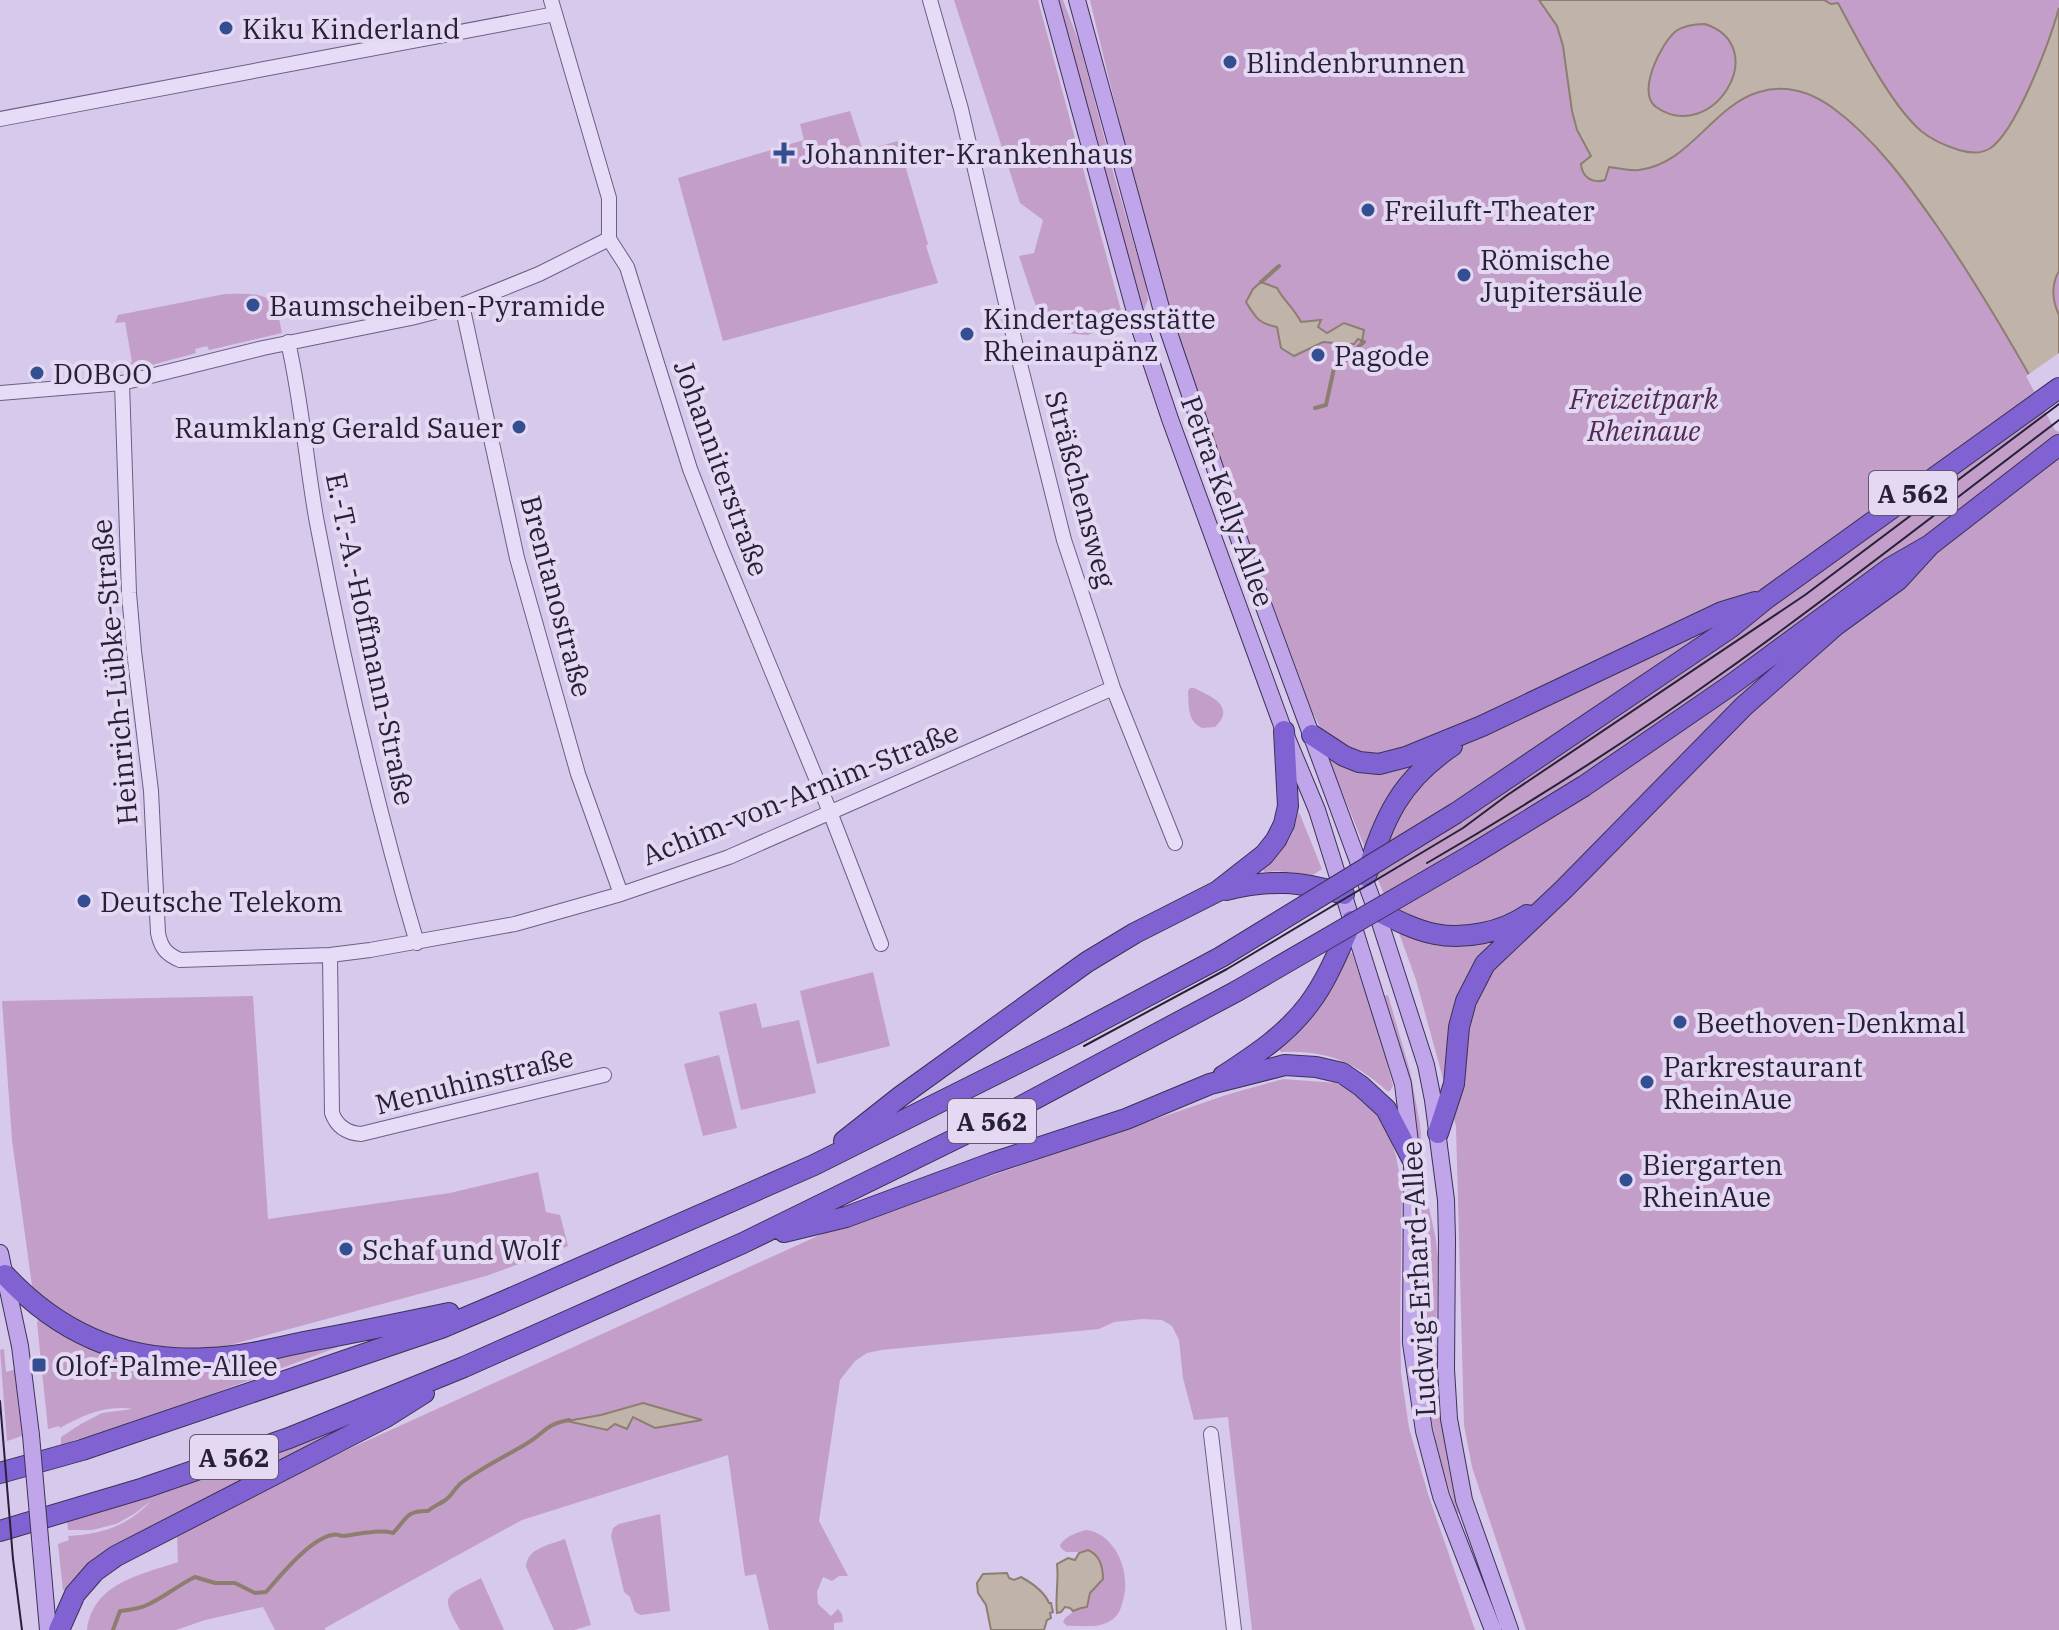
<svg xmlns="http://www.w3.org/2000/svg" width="2059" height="1630" font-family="'IBM Plex Serif',serif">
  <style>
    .green { fill: #c29ec9 }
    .water { fill: #c0b3aa; stroke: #8e7e70; stroke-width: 2; fill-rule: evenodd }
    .pier { fill: #d7c9eb }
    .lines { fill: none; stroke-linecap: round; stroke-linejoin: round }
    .stream { stroke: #8e7e70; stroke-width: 4 }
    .minor-casing { stroke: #695f87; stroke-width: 16 }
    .major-casing { stroke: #393355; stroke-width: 18 }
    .highway-casing { stroke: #393355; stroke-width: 22 }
    .minor { stroke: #e7dcf7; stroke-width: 14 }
    .major { stroke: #c1a5eb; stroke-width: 16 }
    .highway { stroke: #8162d3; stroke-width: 20 }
    .tram { stroke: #262138; stroke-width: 2 }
    .major-bridge-casing { stroke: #393355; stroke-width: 18; stroke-linecap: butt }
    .highway-bridge-casing { stroke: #393355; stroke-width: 22; stroke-linecap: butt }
    .major-bridge { stroke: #c1a5eb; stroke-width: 16 }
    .highway-bridge { stroke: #8162d3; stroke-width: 20 }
    .poi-dot { fill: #344f91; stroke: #e4d8f3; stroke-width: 3 }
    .labels { text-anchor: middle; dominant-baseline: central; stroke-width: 8; stroke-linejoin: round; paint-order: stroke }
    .shield { fill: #e4d8f3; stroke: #5f5870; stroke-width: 2 }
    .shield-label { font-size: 26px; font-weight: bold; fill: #262138 }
    .poi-label { font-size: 28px; fill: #262138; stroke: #e4d8f3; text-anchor: start }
    .park-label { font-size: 28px; font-style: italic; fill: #512a53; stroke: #e4d8f3 }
    .street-label { font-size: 28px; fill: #262138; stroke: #e4d8f3 }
  </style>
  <rect width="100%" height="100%" fill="#d7c9eb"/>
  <path class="green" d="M 954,0 L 1038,0 L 1123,318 L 1088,335 L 1063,333 L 1043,322 L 1034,301 L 1019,256 L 1034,253 L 1043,220 L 1020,203 Z
    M 1056,0 L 1063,0 L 1080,45 L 1115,179 L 1146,285 L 1148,300 L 1144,310 L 1142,309 L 1066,27 Z
    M 1090,0 L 2059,0 L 2059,1630 L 1526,1630 L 1472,1467 L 1464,1425 L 1456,1126 L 1416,980 L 1394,919 L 1331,765 L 1321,729 L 1312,711 C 1268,591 1222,473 1183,351 C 1147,236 1118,118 1090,0 Z
    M 850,111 L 863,151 L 898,141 L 928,244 L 926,246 L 938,283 L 723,341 L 678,178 L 804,140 L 800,124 Z
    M 225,294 C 239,294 269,291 276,307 C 279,314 280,325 282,333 L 209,350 L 207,346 L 195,349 L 196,353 L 133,370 L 124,368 L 123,365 L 132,362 L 125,322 L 115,323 L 118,315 Z
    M 1190,688 L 1194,688 C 1210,696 1237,706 1215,727 L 1202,728 C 1187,721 1189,706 1188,691 Z
    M 1299,812 L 1322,869 L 1311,876 L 1278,871 L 1264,872 L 1263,869 C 1274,858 1287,846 1293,831 C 1296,824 1296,818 1299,812 Z
    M 1346,951 L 1352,953 L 1380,1036 L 1393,1086 L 1390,1091 L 1387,1091 C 1354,1061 1325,1050 1281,1052 L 1279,1049 L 1307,1020 Z
    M 873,972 L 890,1046 L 817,1064 L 800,991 Z
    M 1388,995 L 1410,1071 L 1420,1124 L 1425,1188 L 1436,1240 L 1438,1259 L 1436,1338 L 1440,1407 L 1448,1464 L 1459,1513 L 1457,1514 C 1434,1446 1420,1377 1419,1304 C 1418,1243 1424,1182 1416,1120 C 1410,1078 1398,1037 1385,996 Z
    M 253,996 L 268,1219 L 450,1193 L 538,1172 L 546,1212 L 560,1215 L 568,1246 L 486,1276 L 215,1349 L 156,1346 L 107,1337 L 68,1317 L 33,1293 L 12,1140 L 2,1001 Z
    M 756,1003 L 762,1028 L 799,1020 L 816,1093 L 741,1110 L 719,1012 Z
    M 719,1055 L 737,1128 L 703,1136 L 684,1064 Z
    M 1283,1079 L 1336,1083 L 1352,1092 L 1377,1111 L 1388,1131 L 1396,1156 L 1402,1188 L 1400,1325 L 1401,1373 L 1409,1428 L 1428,1494 L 1475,1630 L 1252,1630 L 1228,1417 L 1194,1420 L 1183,1378 L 1179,1340 L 1172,1326 L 1162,1320 L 1142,1319 L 1114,1322 L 1099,1329 L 881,1350 L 867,1353 L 855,1361 L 840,1380 L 819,1521 L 848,1576 L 839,1576 L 832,1581 L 823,1577 L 817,1592 L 818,1604 L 831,1616 L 838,1609 L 842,1614 L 843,1622 L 834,1623 L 834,1630 L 769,1630 L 756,1574 L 745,1576 L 728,1455 L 522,1520 L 325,1628 L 325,1630 L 275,1630 L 263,1607 L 205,1620 L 176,1630 L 87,1630 C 93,1583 140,1575 178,1562 L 177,1535 L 318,1463 L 822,1234 L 1226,1095 Z
    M 38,1320 L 41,1320 L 111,1354 L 337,1344 L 338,1347 L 202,1398 L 61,1445 L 61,1437 L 81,1424 L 102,1413 L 133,1409 C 105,1405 84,1415 60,1428 L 59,1426 L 48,1429 L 37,1323 Z
    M 4,1349 L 6,1372 L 16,1369 L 25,1435 L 7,1441 L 0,1350 Z
    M 381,1411 L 67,1590 L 63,1590 L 58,1544 L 69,1540 L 68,1536 C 102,1534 128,1526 151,1501 L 134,1514 L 116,1524 L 92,1530 L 68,1530 L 67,1521 Z
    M 660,1514 L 670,1611 L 641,1615 L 635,1612 L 630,1597 L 624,1592 L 611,1536 L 613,1528 L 619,1524 Z
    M 1087,1530 C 1117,1535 1131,1574 1123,1600 C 1121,1609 1118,1617 1110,1621 C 1097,1629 1082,1625 1067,1626 L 1063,1622 L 1065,1618 L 1089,1600 L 1090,1593 L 1103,1579 L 1102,1568 L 1086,1552 L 1066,1552 L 1061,1548 L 1060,1545 C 1066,1536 1077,1532 1087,1530 Z
    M 565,1539 L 591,1625 L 574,1630 L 554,1630 L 526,1567 C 527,1548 549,1545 565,1539 Z
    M 481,1578 L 504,1630 L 460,1630 C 438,1593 447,1596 481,1578 Z"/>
  <path class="water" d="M 1539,0 L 1824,0 L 1831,4 L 1838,3 C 1858,40 1890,104 1921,131 C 1932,140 1946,146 1959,150 C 1969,153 1980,154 1989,149 C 2016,133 2050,40 2059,8 L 2059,271 C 2051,285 2052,300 2059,315 L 2059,428 C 2021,359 1982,291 1937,226 C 1907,183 1875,139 1833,108 C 1811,92 1785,84 1759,92 C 1712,106 1690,164 1639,170 C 1629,171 1618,168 1609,167 L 1605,180 C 1592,184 1582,177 1581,164 L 1591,156 L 1577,130 L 1572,111 L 1563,46 L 1557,26 ZM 1705,24 C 1774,47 1712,146 1656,107 C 1636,93 1661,43 1676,31 C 1685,25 1695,24 1705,24 Z
    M 1261,282 L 1277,288 C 1284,301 1294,308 1301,322 L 1321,320 L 1318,327 L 1327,333 L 1344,323 L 1364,330 L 1362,341 L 1358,339 L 1354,344 L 1347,344 L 1340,358 L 1336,359 L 1335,358 L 1334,343 L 1323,342 L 1294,356 L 1281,348 L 1277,327 C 1258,323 1256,318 1246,302 L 1253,289 Z
    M 643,1403 L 702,1420 L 655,1428 L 633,1417 L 627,1429 L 615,1424 L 607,1430 L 567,1421 L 601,1415 Z
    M 1088,1550 C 1100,1555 1103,1566 1103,1579 L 1090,1593 L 1087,1607 L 1081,1608 L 1073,1611 L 1070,1608 L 1065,1607 L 1061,1612 L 1057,1613 C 1055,1597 1059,1580 1057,1564 L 1068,1558 L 1075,1560 L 1079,1553 Z
    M 1007,1573 L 1009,1578 L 1014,1580 L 1021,1577 C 1032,1583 1044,1591 1049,1603 L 1051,1603 L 1053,1612 L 1050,1613 L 1051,1618 L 1047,1620 L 1044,1630 L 991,1630 L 986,1605 L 978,1593 L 977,1583 L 983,1574 Z"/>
  <path class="pier" d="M 2059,353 L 2059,432 L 2055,430 L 2026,376 Z"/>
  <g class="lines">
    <path class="stream" d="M 1261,282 L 1279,266
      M 1334,368 C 1342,365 1346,358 1355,356 L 1359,346 L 1364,342 L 1362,341
      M 1315,408 L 1326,405 L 1336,359
      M 113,1630 L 120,1611 C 129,1610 139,1609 147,1605 C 165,1597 178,1585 195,1577 L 215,1583 L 235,1583 L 255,1593 L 266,1592 C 280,1576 310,1539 332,1535 C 339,1533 337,1536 344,1536 C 350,1535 357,1534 363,1533 C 373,1532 382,1530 393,1533 C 406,1520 406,1510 428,1511 C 433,1506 438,1505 444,1501 C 451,1497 455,1488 461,1483 C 481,1468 504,1457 526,1444 C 546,1433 543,1425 569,1420"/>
    <g class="minor-casing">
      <path id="minor" d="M 551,0 L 609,198 L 609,239 L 627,267 L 690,469 L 720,546 L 830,812 L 881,944
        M 930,0 L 961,109 L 1020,364 L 1064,540 L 1113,688 L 1175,843
        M 0,119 L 555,14
        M 462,305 L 517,558 L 578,774 L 621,894
        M 288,342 C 302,402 306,463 317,523 C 344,665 376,805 417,943
        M 122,383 L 129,593 L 134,651 L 151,791 L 158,933 C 161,948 166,954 180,960 L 330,955 L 370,950 L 515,924 L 621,894 L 729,857 L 1113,688
        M 0,393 L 122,383 L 263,348 L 411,318 L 462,305 L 539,274 L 609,239
        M 330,955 L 332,1113 C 337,1127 347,1133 361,1134 L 604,1075
        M 1211,1434 L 1234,1630"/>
    </g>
    <g class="major-casing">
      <path id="major" d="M 1050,0 L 1138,323 L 1170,419 L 1284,731 L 1317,810 L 1403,1084 L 1412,1159 L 1411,1343 L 1424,1431 L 1441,1496 L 1493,1630
        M 1077,0 L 1163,315 L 1240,542 L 1376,910 L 1426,1065 L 1433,1100 L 1446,1200 L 1447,1239 L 1446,1369 L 1449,1419 L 1464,1500 L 1510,1630
        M 0,1253 L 20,1346 L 31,1435
        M 41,1550 L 48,1630"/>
    </g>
    <g class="highway-casing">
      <path id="highway" d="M 1312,735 L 1344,756 L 1359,762 L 1379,764 L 1406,757 L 1482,726 L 1722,612 L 1755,602
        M 1456,813 L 1730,628 L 1767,598 L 2059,388
        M 1473,854 L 1584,786 L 1731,685 L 1890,568 L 1930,545 L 2059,445
        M 1366,876 C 1385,817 1399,782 1452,746
        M 1226,890 C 1272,879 1298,881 1344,894
        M 1376,910 C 1394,919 1414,930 1435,934 C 1465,940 1502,932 1527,915
        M 1223,1076 C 1255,1055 1286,1035 1309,1004 C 1328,979 1339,949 1352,921
        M 1438,1133 L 1454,1084 L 1459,1027 L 1466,1001 L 1485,964 L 1563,890 L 1744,706 L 1836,625 L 1898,580 L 1930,545
        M 844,1141 L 901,1096 L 1087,962 L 1135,933 L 1218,891 L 1264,855 L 1276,840 L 1284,824 L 1288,806 L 1284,731
        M 784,1232 L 846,1217 L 992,1163 L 1126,1119 L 1210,1084 L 1285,1065 L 1316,1067 L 1342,1073 L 1361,1086 L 1386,1109 L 1412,1159
        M 5,1275 C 59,1333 127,1363 208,1358 C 240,1357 273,1349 304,1342 C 353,1333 401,1323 449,1313
        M 0,1473 L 82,1450 L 379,1349 L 441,1328 L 500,1303 L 814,1165 L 1074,1035 L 1221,957
        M 0,1531 L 144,1488 L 289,1438 L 464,1367 L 743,1243 L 1014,1110 L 1237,991
        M 59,1630 L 75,1594 L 95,1571 L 116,1556 L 386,1417 L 424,1393"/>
    </g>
    <use href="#minor" class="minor"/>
    <use href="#major" class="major"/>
    <use href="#highway" class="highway"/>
    <path class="tram" d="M 1427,863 C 1529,804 1628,741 1724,672 C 1838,591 1948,504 2059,420
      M 1084,1046 L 1227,969 L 1463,828 L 1506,796 L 1805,595 L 2059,404
      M 0,1401 L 13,1559 L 22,1630"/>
    <g class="major-bridge-casing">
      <path id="major-bridge" d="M 31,1435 L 41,1550"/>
    </g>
    <g class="highway-bridge-casing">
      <path id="highway-bridge" d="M 1221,957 L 1456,813
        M 1237,991 L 1473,854"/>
    </g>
    <use href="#major-bridge" class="major-bridge"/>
    <use href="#highway-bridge" class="highway-bridge"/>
  </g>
  <g class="poi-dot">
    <circle cx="226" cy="28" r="8"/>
    <circle cx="1230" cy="62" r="8"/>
    <path d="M780 141h8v8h8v8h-8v8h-8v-8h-8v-8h8z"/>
    <circle cx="1368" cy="210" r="8"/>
    <circle cx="1464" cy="275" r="8"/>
    <circle cx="253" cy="305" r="8"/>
    <circle cx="967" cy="334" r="8"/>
    <circle cx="1318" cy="355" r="8"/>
    <circle cx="37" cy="373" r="8"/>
    <circle cx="519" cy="427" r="8"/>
    <circle cx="84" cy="901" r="8"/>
    <circle cx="1680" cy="1022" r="8"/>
    <circle cx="1647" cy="1082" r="8"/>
    <circle cx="1626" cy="1180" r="8"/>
    <circle cx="346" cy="1249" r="8"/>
    <rect x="31" y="1357" width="16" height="16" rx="4"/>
  </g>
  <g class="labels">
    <g class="shield">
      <rect x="1869" y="471" width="88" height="44" rx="6"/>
      <rect x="948" y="1099" width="88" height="44" rx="6"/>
      <rect x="190" y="1435" width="88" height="44" rx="6"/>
    </g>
    <g class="shield-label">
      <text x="1913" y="493">A 562</text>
      <text x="992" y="1121">A 562</text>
      <text x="234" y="1457">A 562</text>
    </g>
    <g class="poi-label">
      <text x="242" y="28">Kiku Kinderland</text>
      <text x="1246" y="62">Blindenbrunnen</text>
      <text x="802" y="153">Johanniter-Krankenhaus</text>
      <text x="1384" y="210">Freiluft-Theater</text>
      <text x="1480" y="259">Römische<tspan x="1480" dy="32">Jupitersäule</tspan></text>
      <text x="269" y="305">Baumscheiben-Pyramide</text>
      <text x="983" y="318">Kindertagesstätte<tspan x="983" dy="32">Rheinaupänz</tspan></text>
      <text x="1334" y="355">Pagode</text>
      <text x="53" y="373">DOBOO</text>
      <text x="503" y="427" text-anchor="end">Raumklang Gerald Sauer</text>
      <text x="100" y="901">Deutsche Telekom</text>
      <text x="1696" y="1022">Beethoven-Denkmal</text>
      <text x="1663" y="1066">Parkrestaurant<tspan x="1663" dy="32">RheinAue</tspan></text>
      <text x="1642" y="1164">Biergarten<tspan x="1642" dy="32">RheinAue</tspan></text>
      <text x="362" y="1249">Schaf und Wolf</text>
      <text x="55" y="1365">Olof-Palme-Allee</text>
    </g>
    <g class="park-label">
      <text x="1644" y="398">Freizeitpark<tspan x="1644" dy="32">Rheinaue</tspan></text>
    </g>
    <g class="street-label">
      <text transform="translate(722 468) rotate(70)">Johanniterstraße</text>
      <text transform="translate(1081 489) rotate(75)">Sträßchensweg</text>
      <text transform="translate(1228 501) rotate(70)">Petra-Kelly-Allee</text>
      <text transform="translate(557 596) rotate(75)">Brentanostraße</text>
      <text transform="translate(371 639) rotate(78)">E.-T.-A.-Hoffmann-Straße</text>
      <text transform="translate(114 672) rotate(-95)">Heinrich-Lübke-Straße</text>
      <text transform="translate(800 793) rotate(-22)">Achim-von-Arnim-Straße</text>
      <text transform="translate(474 1080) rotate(-14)">Menuhinstraße</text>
      <text transform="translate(1418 1279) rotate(-93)">Ludwig-Erhard-Allee</text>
    </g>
  </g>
</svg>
